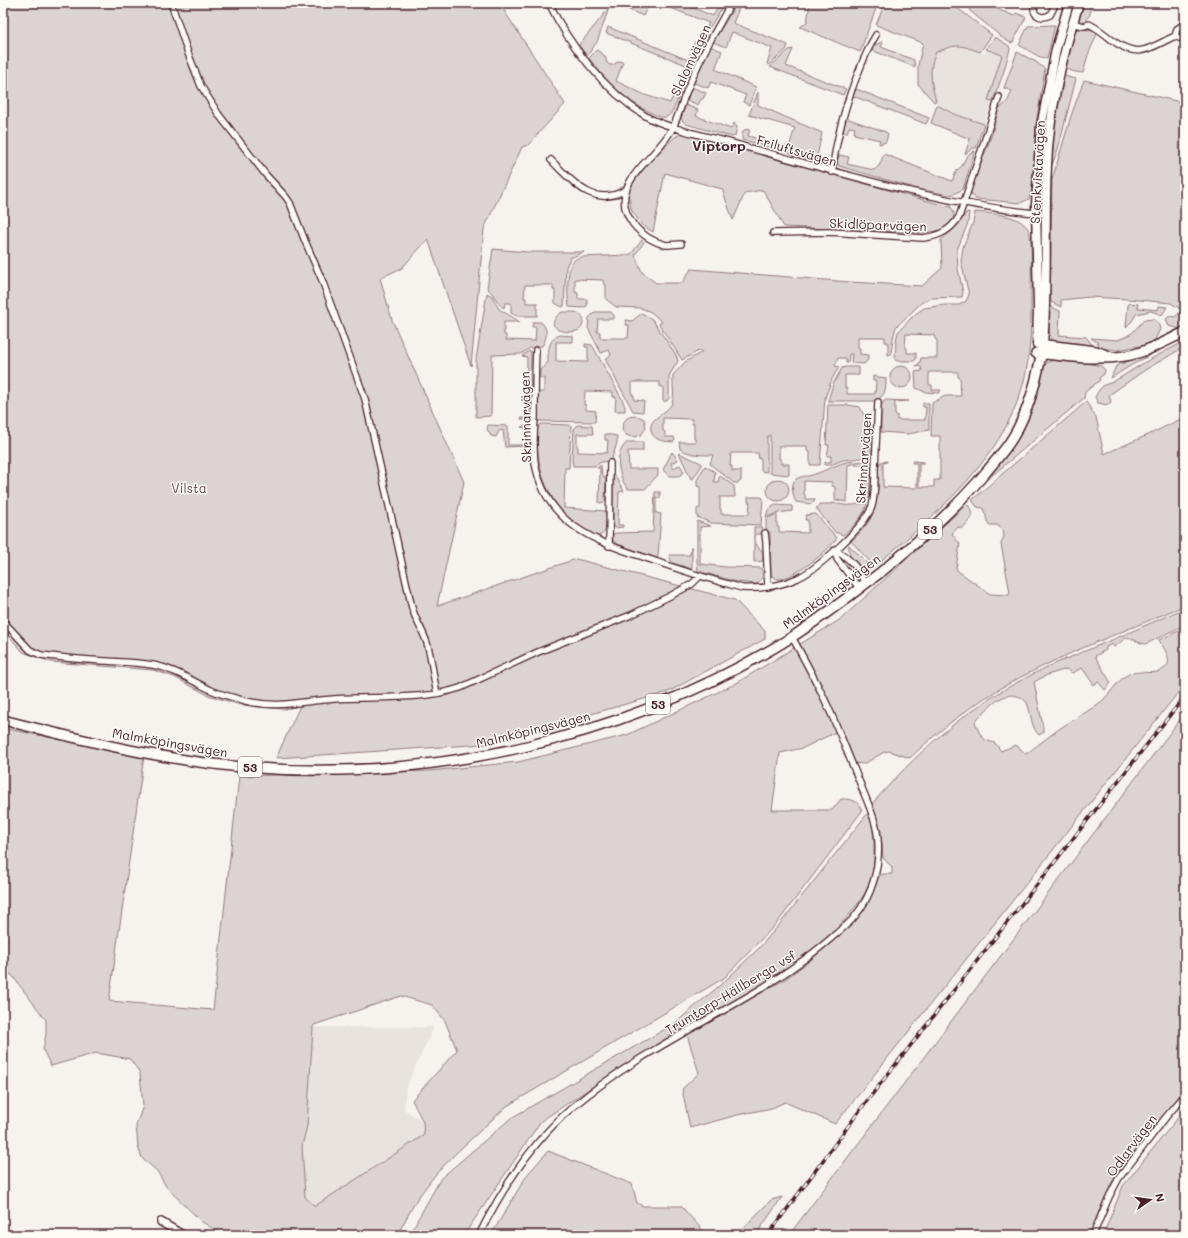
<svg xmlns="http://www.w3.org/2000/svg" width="1188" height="1238" font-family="Mali,sans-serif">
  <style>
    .built { fill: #e9e3e0 }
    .green { fill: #dcd4d2; stroke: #937a7e; fill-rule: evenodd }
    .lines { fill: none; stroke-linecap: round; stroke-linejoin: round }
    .minor-casing { stroke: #4a1f2b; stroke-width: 8 }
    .tertiary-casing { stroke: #4a1f2b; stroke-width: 10 }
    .secondary-casing { stroke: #4a1f2b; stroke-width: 11 }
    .primary-casing { stroke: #4a1f2b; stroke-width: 12 }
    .minor { stroke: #fdfcf7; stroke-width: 5.5 }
    .tertiary { stroke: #fdfcf7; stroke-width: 7 }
    .secondary { stroke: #fdfcf7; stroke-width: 8 }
    .primary { stroke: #fdfcf7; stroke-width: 9 }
    .rail-casing { stroke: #4a1f2b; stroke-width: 3.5 }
    .rail { stroke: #fdfcf7; stroke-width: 2; stroke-dasharray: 6; stroke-linecap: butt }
    .labels { text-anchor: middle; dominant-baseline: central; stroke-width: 3; stroke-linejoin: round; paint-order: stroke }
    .shield { fill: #fdfcf7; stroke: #806168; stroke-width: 1 }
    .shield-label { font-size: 12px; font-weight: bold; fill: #4a1f2b }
    .street-label { font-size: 13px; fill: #4a1f2b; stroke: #fdfcf7 }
    .park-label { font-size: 13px; fill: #6e4c55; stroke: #fdfcf7 }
    .neighbourhood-label { font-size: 14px; font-weight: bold; fill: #4a1f2b; stroke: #fdfcf7 }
  </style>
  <rect width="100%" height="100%" fill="#f6f3ef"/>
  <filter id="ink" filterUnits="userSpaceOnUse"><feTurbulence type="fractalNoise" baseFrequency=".025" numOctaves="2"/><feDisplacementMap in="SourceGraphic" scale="8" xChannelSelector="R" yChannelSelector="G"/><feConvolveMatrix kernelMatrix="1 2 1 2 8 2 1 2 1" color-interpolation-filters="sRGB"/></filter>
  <g filter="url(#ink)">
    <path class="built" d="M 956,45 L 965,46 L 985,54 L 986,49 L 1002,55 L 988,99 L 993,101 L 984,124 L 954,114 L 937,105 L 931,84 L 931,63 L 936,52 Z
      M 313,1027 L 434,1027 L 406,1087 L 404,1109 L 423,1122 L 424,1135 L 315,1206 L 305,1197 L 302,1146 L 307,1126 Z"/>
    <path class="green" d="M 3,3 L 499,3 L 565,104 L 528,145 L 522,147 L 484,229 L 471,366 L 428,239 L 402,268 L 380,278 L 392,320 L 464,482 L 437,606 L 576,559 L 735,600 L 765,631 L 765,639 L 668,692 L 486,744 L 276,758 L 300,706 L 284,709 L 258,707 L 237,704 L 208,695 L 174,677 L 153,670 L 51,662 L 23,652 L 3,629 Z
      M 623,3 L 649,3 L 643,16 L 627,9 L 623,5 Z
      M 658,3 L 681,3 L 713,16 L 721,3 L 725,3 L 703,38 L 700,39 L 709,23 Z
      M 737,3 L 741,3 L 733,23 L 788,45 L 786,50 L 769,65 L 767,64 L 772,48 L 732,32 L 726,47 L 713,42 Z
      M 810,3 L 878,3 L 860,52 L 800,27 L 807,22 Z
      M 885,3 L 951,3 L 992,35 L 980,52 C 958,44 958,44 936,52 C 928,69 931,83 936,101 L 934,102 L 918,84 L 918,65 L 923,43 L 876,25 Z
      M 973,3 L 983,3 L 1014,16 L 1016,13 L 1026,17 L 1013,42 L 1011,43 L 1004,39 L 970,11 L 969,8 Z
      M 1080,3 L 1090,3 L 1090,15 L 1083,22 L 1079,23 L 1076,19 Z
      M 609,8 L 597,42 L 587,56 L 579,45 Z
      M 1055,25 L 1047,59 L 1038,56 L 1019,45 L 1028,26 Z
      M 608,27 L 688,60 L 695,41 L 700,45 L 685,81 L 680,81 L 686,65 L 606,33 Z
      M 1075,29 L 1093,30 L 1097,34 L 1088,55 L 1083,73 C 1076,72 1068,72 1065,65 L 1072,32 Z
      M 995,37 L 1009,46 L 1010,49 L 1003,74 L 993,101 L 988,100 L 1002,55 L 986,49 Z
      M 882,42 L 883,43 L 881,47 L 914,60 L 915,67 L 871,50 L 873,46 Z
      M 712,47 L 722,51 L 715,69 L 756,87 L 749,105 L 743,102 L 746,95 L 711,82 L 708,88 L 694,83 L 709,48 Z
      M 793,49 L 786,66 L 846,89 L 843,95 L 770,67 L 789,50 Z
      M 597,50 L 605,56 L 607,63 L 610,65 L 613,65 L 619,61 L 623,62 L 616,81 L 645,95 L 670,103 L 678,85 L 681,87 L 682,89 C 679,95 674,113 668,116 C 663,119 659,116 654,114 C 627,103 606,81 589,58 Z
      M 1017,52 L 1036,62 L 1045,69 L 1036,124 L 1032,191 L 1029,199 L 1020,203 L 976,199 L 971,194 L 971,189 L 991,137 L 999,108 C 1007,104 1009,99 1012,91 L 1004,88 Z
      M 1064,76 L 1076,79 L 1058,149 L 1052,165 L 1054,130 Z
      M 1084,80 L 1185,103 L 1185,327 L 1181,329 L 1169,326 L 1166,319 L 1170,316 L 1175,317 L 1182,310 L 1171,303 L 1128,299 L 1089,297 L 1061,300 L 1061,307 L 1051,302 L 1050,295 L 1052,180 L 1071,116 Z
      M 692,87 L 706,93 L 703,99 L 701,99 L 698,105 L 687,100 Z
      M 856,89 L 929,118 L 926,124 L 853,96 Z
      M 758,92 L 758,105 L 822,133 L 816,161 L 759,144 L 742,140 L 742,134 L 744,130 L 750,129 L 748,136 L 789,147 L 795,128 L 749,115 Z
      M 686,105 L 698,110 L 696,116 L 731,129 L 734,123 L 737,127 L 735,136 L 732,137 L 686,124 L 681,119 L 682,115 Z
      M 937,105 L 954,114 L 984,124 L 976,148 L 973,148 L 965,154 L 970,139 L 931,123 Z
      M 846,118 L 886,132 L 888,134 L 886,142 L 879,144 L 880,140 L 854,134 L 855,128 L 849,127 L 847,133 L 843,132 Z
      M 682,133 L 935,203 L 951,207 L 954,213 L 953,221 L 939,231 L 922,233 L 784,227 L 763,190 L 745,193 L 733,220 L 722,189 L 665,173 L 653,232 L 642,225 L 632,211 L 628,194 L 639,171 L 675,137 Z
      M 975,151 L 963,189 L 954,194 L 949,195 L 918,189 L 839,166 L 837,161 L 839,155 L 849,157 L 847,164 L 874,170 L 879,166 L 884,154 L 952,181 L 957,170 L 962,166 L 965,159 L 970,153 Z
      M 969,212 L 968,223 L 957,250 L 958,269 L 963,292 L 962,297 L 931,298 L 921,303 L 896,327 L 893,338 L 891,355 L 888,355 L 888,342 L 885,342 L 885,337 L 858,337 L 858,348 L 860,349 L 860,354 L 868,355 L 868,360 L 864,364 L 851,363 L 852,354 L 849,354 L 848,363 L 846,363 L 846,358 L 838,358 L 835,366 L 839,367 L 832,379 L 825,398 L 820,465 L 810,465 L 810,452 L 807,451 L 807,446 L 779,446 L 779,459 L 781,459 L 781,464 L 789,464 L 789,475 L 770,473 L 770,435 L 767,437 L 767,472 L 761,471 L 761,459 L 759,459 L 758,453 L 731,453 L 730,466 L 732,466 L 732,471 L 741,471 L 741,481 L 738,483 L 734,483 L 710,464 L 713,455 C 701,455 690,455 680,449 L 679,442 L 696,442 L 694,437 L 694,424 L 692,424 L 692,419 L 663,418 L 663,431 L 665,432 L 665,437 L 674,437 L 675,440 L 673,442 C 666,441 658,442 653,435 C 643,419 668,414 672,403 C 675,394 672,384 673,375 L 685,362 L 702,352 L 700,350 L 682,360 L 659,324 L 662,322 L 651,312 L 641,308 L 616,307 L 606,299 L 606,285 L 604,285 L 603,280 L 575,279 L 575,292 L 578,293 L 578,299 L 587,299 L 587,306 L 582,308 L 569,307 C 567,298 567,272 571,264 C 573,260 577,258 581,257 L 628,255 L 631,254 L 642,240 L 644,242 L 635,255 L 642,272 L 656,283 L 682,283 L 691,269 L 850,282 L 922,286 L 942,268 L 941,240 L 957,226 L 966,213 Z
      M 975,212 C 985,213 1004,214 1013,218 C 1018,219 1025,224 1028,229 C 1033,238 1031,271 1031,283 C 1031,317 1032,352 1023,385 C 1001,462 934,516 876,565 L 872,564 L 851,541 C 870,525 877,511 878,486 C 879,479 877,471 879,464 L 881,462 L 887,461 L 887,462 L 883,463 L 883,487 L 917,488 L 917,463 L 912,463 L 913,461 L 924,462 L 924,463 L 919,463 L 919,487 L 934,487 L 934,480 L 940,480 L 940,436 L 931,436 L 932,403 L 945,396 L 961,396 L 960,378 L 958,377 L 958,372 L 929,372 L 929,385 L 932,385 L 932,390 L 941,390 L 939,393 L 925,392 L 916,388 L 915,372 L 922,371 L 921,367 L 916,366 L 920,362 L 921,358 L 937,358 L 937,340 L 935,339 L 934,335 L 906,334 L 905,347 L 907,348 L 907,353 L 916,353 L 916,359 L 914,361 L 897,361 L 895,360 L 896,341 L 898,332 L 914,315 L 924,308 L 944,305 L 959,305 L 966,301 L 969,295 L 961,261 L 963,247 L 973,223 Z
      M 493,249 L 527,252 L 584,252 L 570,258 L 566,267 L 564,306 L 562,307 L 555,303 L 555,290 L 553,290 L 553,285 L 525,285 L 524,298 L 526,298 L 526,303 L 537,303 L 537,316 L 517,316 L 511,313 L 511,303 L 505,303 L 504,308 C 497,304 495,295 487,288 Z
      M 487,293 L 492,296 L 499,309 L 520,322 L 504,322 L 504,335 L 506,335 L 506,340 L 535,341 L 536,327 L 532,327 L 533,322 L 541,322 C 549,330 547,337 542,346 L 530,348 L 521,354 L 492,355 L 491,416 L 476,417 L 476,359 Z
      M 1130,303 L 1138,304 L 1138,308 L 1158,310 L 1159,306 L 1167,307 L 1162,315 L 1151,311 L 1136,314 L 1132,321 L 1126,327 L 1128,305 Z
      M 1049,306 L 1060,311 L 1059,335 L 1086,337 L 1094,347 L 1057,343 L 1051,339 L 1049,330 Z
      M 563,312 L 575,312 L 580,314 C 583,317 584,319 583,323 C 582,335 566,332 558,330 L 553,324 C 555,318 557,314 563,312 Z
      M 595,312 L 611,312 L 614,315 L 614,319 L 598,319 L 597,332 L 600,332 L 600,338 L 628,338 L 629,325 L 626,325 L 626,320 L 632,321 L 642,313 L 652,319 L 676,355 L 678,361 L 669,376 L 669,398 L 667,401 L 663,401 L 663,387 L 660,387 L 660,382 L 632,382 L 632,395 L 634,395 L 634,400 L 644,401 L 643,412 L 633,411 L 605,359 L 611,355 L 609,350 L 601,353 L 588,328 L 589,318 Z
      M 1153,319 L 1158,322 L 1160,329 L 1155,340 L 1144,345 L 1118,350 L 1099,348 L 1098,343 L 1091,338 L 1118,340 L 1125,337 L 1132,333 L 1144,320 Z
      M 560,335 L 573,336 L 573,342 L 556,342 L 556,361 L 588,362 L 588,347 L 585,347 L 585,344 L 592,345 L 622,399 L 625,407 L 625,411 L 615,411 L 616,397 L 613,397 L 613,392 L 585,391 L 584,405 L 586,405 L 586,410 L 596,411 L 595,422 L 538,421 L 538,392 L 544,392 L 544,378 L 540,378 L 540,370 L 548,362 C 548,351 548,339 560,335 Z
      M 1185,336 L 1130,366 L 1111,378 L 1116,366 L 1149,353 Z
      M 1185,341 L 1185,360 L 1179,350 L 1145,370 L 1109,395 L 1111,402 L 1107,405 L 1098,403 L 1095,397 L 1099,390 L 1104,385 L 1113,382 L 1147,361 Z
      M 529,351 L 531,351 L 530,415 L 527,420 L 522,420 L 521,418 L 526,418 L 527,357 L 522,356 Z
      M 1054,360 L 1086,363 L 1101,366 L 1105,370 L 1104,374 L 1099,378 L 1100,380 L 1085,392 L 1084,398 L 988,479 L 1006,455 L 1042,368 L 1048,362 Z
      M890 377a11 11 0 1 1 22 0a11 11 0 1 1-22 0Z
      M 845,367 L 859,367 L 859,375 L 845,375 L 845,388 L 847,388 L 847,394 L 875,394 L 876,381 L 873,381 L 873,376 L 886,378 C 886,388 886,395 876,401 L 828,401 L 833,384 L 842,368 Z
      M 885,400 L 909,401 L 895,402 L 895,415 L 897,415 L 897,420 L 925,420 L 926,407 L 923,407 L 923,403 L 929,403 L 929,430 L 908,434 L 881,432 L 881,406 Z
      M 1086,402 L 1096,417 L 1104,454 L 1148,435 L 1185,417 L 1185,605 C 1136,627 1085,645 1037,669 C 990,691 947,722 910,758 L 889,751 L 884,752 L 864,764 L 855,763 L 842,729 L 803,748 L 780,753 L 772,810 L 832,810 L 841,799 C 851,799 859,800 862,811 L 777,923 L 724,978 L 507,1106 L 455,1154 L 435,1175 L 417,1199 L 397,1235 L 224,1235 L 202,1222 L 167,1188 L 157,1171 L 142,1158 L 138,1147 L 136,1125 L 143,1106 L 140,1073 L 130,1059 L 96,1053 L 51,1066 L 43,1050 L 46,1034 L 46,1020 L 11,974 L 3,975 L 3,728 L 144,756 L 109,1001 L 213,1010 L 239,776 L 429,771 L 518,762 L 627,735 L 735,684 L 841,619 L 966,505 L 969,506 C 975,517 970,519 963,528 L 958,527 L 952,534 L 960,544 L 956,568 L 958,571 L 990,594 L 1009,595 L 1010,593 L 1001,544 L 1004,536 L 1003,530 L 997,525 L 989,525 L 983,508 L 977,507 L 972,500 ZM 401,996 L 432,1005 L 445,1021 L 457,1050 L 412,1100 L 423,1122 L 424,1135 L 315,1206 L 305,1197 L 302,1146 L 307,1126 L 313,1027 L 314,1025 Z
      M 828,405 L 848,405 L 860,407 L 866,420 L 871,425 L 871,457 L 843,460 L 830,465 L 825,465 L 825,462 L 831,462 L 831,456 L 827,456 L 829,445 L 826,445 Z
      M 635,416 L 640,417 L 644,419 L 646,428 L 641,435 C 633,438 627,438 622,430 L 623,423 L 628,417 Z
      M 542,424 L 570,425 L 571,426 L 569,468 L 565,468 L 564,508 L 605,511 C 607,520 609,535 597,536 C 591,533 584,530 578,526 C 546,503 534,463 538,426 Z
      M 488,425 L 508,426 L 508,445 L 526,445 L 526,428 L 521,427 L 525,426 C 532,428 530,438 530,445 L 528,446 L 505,447 L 503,430 L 499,431 L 496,437 L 491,436 L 487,429 Z
      M 578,425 L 592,426 L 593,434 L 577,434 L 577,447 L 578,447 L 578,452 L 607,453 L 608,440 L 605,440 L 605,434 L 617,436 L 617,443 L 611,461 L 601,462 L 595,466 L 573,466 L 572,460 L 574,429 Z
      M 628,442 L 643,442 L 643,451 L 628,451 L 629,469 L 658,469 L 658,475 L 645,489 L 628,489 C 618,477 613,452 628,442 Z
      M 672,452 L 678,460 L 671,463 L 673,468 L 680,465 L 684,472 L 679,476 L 669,476 L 663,470 Z
      M 679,453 L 701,463 L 702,465 L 693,479 L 691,479 Z
      M 853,461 L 853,464 L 848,465 L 847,502 L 835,500 L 835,487 L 832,486 L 832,482 L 804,481 L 804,494 L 805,494 L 805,499 L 815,499 L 814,502 L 811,504 L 796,502 C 793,497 791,487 794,481 C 797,477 804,476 808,476 C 823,473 838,462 853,461 Z
      M 869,461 L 871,466 L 869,498 L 865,498 L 865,465 L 855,465 L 855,462 Z
      M 601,465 L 602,474 L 606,480 L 605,501 L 604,502 L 599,503 L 600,468 L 597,468 Z
      M 705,466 L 715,472 L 714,482 L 718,482 L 719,478 L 720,476 L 734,486 L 735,497 L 720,497 L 720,509 L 721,509 L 721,514 L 749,514 L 750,502 L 748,502 L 748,497 L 761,497 L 763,498 L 761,525 L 711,523 L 697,517 L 697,509 L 700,508 L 700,487 L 697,486 L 697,480 Z
      M 615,476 L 624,491 L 619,492 L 618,525 L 623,525 L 623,527 L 615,528 L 613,524 L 613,477 Z
      M767 490a11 11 0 1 1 22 0a11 11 0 1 1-22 0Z
      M 655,492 L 660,492 L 660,499 L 656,497 L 656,513 L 661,514 L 658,556 L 657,558 L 617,544 C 613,541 612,539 613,534 L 616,533 L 653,532 Z
      M 832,503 C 839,504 845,506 852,505 C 858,505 857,503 865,503 L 867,505 C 862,518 853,527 843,535 L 835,532 L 816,508 L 819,507 L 819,504 L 832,504 Z
      M 775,505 L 792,506 L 792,511 L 778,513 L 766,517 L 768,510 Z
      M 777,514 L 777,527 L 779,527 L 779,532 L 808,533 L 808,520 L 805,520 L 806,515 L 816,514 L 837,538 C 830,550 793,579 779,579 C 775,579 773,576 771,574 L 770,532 L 766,532 L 766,519 Z
      M 697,521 L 711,526 L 700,527 L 700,564 L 726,567 L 761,568 C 764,575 762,579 757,584 L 737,582 L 698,571 L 697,561 Z
      M 754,527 L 762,527 L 762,534 L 756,534 C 753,542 757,546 763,552 L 763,561 L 754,562 Z
      M 849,545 L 871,567 L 871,569 L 861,570 C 854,564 847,554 849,545 Z
      M 691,547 L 692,547 L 692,569 L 672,563 L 669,555 L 690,555 Z
      M 1185,608 L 1185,625 C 1178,627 1148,644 1145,644 C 1138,643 1134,639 1127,637 L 1114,647 L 1112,644 L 1106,647 L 1106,650 L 1095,656 L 1111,683 L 1105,690 L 1098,682 L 1094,685 L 1082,668 L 1072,673 L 1067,669 L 1047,675 L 1034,682 L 1044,732 L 1039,735 C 1030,726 1032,714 1027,703 C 1025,700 1020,696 1017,696 C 1002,691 988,709 978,718 L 975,722 L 979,732 L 985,740 L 995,743 L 1001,751 L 1016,745 L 1026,754 C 1041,743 1055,731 1071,721 C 1081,715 1092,709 1102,701 C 1110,694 1116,683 1125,676 C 1138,667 1155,678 1165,668 C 1174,660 1163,648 1159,640 L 1185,628 L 1185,684 L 835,1124 L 785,1102 L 772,1108 L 737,1115 L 690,1128 L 682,1089 L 699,1073 L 687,1035 L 784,980 L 812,959 L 846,928 L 866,904 L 880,875 L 884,874 L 892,874 L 892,867 L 883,858 L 881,831 L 872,804 C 915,755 960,713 1018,682 C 1041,669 1066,659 1090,649 C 1122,636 1153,622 1185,608 Z
      M 1185,713 L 1185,1089 L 1120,1169 L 1111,1184 L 1089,1235 L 952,1235 L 942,1232 L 950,1235 L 789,1235 Z
      M 867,814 C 874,823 874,840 874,851 C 874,860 874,870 871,878 C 868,889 862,899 855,907 C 816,960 750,991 694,1023 L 681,1028 L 541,1121 L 464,1235 L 409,1235 L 441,1178 L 511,1118 L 674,1024 L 725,981 L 760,947 L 779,925 Z
      M 1185,1109 L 1185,1235 L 1103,1235 L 1123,1186 Z
      M 548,1151 L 632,1184 L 637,1203 L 643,1206 L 681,1206 L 707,1235 L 491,1235 L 527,1175 Z
      M 782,1197 L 756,1235 L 736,1235 L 771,1200 Z"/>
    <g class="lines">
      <g class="minor-casing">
        <path id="minor" d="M 171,3 L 188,53 L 201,86 L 219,115 L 266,175 L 286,197 L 290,203 L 305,241 L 322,280 L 365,399 L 412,608 C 416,621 423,631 427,643 C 432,659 433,677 437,693
          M 549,3 C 569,45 605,91 644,115 C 658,124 676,128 692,133 C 714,138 735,144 757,150 C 852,176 947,206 1046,214
          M 1036,3 C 1030,14 1040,20 1050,15 L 1054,7 L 1053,3
          M 1072,23 L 1084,26 L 1089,24 C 1097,28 1105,34 1112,40 C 1139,60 1149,48 1175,36 L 1177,29 L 1185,24
          M 1175,36 L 1179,38 L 1185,37
          M 551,160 C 571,180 593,209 625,190
          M 832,172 C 837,136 845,104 859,71 C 864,58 869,46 876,35
          M 773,233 L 830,232 L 923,238 C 939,236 950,231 959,217 L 999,97
          M 681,244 C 676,244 671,245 666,245 C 653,242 641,234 633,224 C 603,184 659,158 673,127 C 678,117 681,106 685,95 C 690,83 695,71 701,59 C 710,39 721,22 731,3
          M 536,350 C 535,373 535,395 535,417 C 534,432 533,448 535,463 C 546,524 594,541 646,558 C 677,569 709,579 742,588 C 761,589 780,586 798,578 C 817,569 866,526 872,506 C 875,495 875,481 875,469 C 876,447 877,425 878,402
          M 765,533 L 766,542 L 768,587
          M 609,546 L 610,463
          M 835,550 C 847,556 863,571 864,585 L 856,584 L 837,559 Z
          M 3,621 L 30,650 L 41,655 C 57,657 74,659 90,660 C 111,662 132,661 153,665 C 175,669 192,681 211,690 C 222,695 235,698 246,701 C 279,709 301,701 334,699 C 375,696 420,701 460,688 L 538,652 L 631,615 L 672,595 L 692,584 L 700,576
          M 479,1235 C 503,1187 533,1140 574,1106 C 631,1058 699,1026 762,988 C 789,971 814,954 837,933 C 843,928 850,923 855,916 C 872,896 880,867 878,841 C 877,821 867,802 860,783 C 848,755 837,725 824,698 C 814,677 803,657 792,637
          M 1093,1235 L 1109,1197 L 1119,1178 L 1166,1117 L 1185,1095"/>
      </g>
      <g class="tertiary-casing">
        <path id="tertiary" d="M 161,1222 L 183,1235"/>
      </g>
      <g class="secondary-casing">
        <path id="secondary" d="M 1037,344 L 1038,309 L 1036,204 L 1041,127 L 1056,49 L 1069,3
          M 1043,344 C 1048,285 1044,225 1047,166 C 1049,110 1062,56 1079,3"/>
      </g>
      <g class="primary-casing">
        <path id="primary" d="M 1038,344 L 1096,351 L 1111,357
          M 1036,353 C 1065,356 1095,361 1125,356 C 1145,353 1166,341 1185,332
          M 3,720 C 78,739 154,758 231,766 C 425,785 626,740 792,637 C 823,617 852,594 881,572 C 919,541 956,508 987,471 C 996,460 1006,449 1013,437 C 1030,409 1038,376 1043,344"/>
      </g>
      <use href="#minor" class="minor"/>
      <use href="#tertiary" class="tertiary"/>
      <use href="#secondary" class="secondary"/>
      <use href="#primary" class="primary"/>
      <g class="rail-casing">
        <path id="rail" d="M 768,1235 L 863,1106 L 1185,696"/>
      </g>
      <use href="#rail" class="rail"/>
    </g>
  </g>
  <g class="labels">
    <g class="shield">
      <rect x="918" y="519" width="24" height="20" rx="3"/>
      <rect x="646" y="694" width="24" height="20" rx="3"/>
      <rect x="238" y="757" width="24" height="20" rx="3"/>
    </g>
    <g class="shield-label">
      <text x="930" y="529">53</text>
      <text x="658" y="704">53</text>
      <text x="250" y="767">53</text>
    </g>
    <g class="street-label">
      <text transform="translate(690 60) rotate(-65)">Slalomvägen</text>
      <text transform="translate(797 150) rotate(16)">Friluftsvägen</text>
      <text transform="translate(1037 172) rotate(-87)">Stenkvistavägen</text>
      <text transform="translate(878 224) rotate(2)">Skidlöparvägen</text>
      <text transform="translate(525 417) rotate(-91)">Skrinnarvägen</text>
      <text transform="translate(863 458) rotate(-86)">Skrinnarvägen</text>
      <text transform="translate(831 591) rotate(-36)">Malmköpingsvägen</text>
      <text transform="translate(533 729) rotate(-14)">Malmköpingsvägen</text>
      <text transform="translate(170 742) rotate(10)">Malmköpingsvägen</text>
      <text transform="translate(730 992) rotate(-31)">Trumtorp-Hällberga vsf</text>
      <text transform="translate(1131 1145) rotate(-53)">Odlarvägen</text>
    </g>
    <g class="park-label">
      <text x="189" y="487">Vilsta</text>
    </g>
    <g class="neighbourhood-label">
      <text x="719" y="145">Viptorp</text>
    </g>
  </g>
  <rect width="1188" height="1238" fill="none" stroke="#fdfcf7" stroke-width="16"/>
  <rect x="8" y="8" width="1172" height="1222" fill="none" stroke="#4a1f2b" stroke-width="1.5" filter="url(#ink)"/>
  <g transform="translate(1150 1200) rotate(77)" stroke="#fdfcf7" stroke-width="3" paint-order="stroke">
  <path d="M0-3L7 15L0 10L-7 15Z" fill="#4a1f2b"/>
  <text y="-6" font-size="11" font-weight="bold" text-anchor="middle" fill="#4a1f2b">N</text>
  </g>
</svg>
